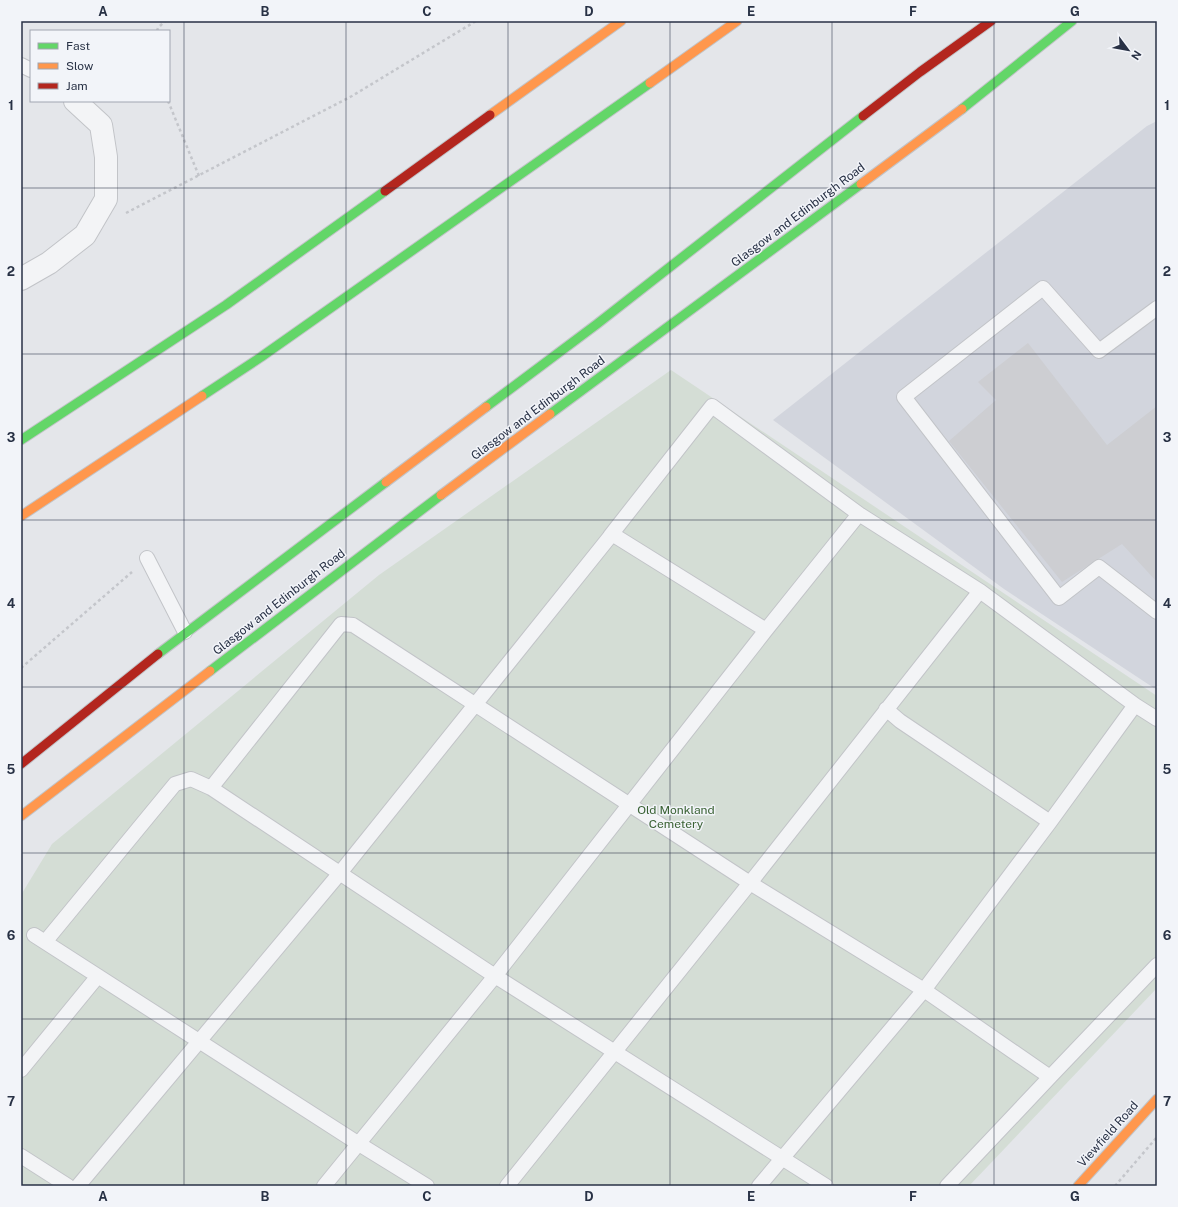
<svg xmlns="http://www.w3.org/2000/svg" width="1178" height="1207" font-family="'Public Sans',sans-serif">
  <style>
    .built { fill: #d2d5dd }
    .green { fill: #d4ddd5 }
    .building { fill: #cdced2 }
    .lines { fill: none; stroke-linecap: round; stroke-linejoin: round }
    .lane-casing { stroke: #c2c4c8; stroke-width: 16 }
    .street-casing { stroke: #c2c4c8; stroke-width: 24 }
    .fast-casing { stroke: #c2c4c8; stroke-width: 11 }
    .slow-casing { stroke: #c2c4c8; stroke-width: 11 }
    .jam-casing { stroke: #c2c4c8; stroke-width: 11 }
    .path { stroke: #c4c6cb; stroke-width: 2.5; stroke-dasharray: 3 3; stroke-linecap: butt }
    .lane { stroke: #f3f4f6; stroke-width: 14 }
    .street { stroke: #f3f4f6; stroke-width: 22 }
    .fast { stroke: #63d668; stroke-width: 9 }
    .slow { stroke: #ff974d; stroke-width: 9 }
    .jam { stroke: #b3261e; stroke-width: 9 }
    .grid { fill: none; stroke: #283145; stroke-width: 1; stroke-opacity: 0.55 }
    .labels { text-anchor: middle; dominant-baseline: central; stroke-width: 3; stroke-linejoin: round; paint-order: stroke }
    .street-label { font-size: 12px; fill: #283145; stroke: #f2f4f9 }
    .park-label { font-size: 12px; fill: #3a6234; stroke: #f2f4f9 }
    .neatline { fill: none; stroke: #283145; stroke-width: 1.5 }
    .grid-label { font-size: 13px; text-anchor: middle; font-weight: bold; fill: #283145 }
  </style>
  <rect width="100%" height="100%" fill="#e4e6ea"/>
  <path class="built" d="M 1157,121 L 1157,690 L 1004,589 L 773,420 L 1147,126 Z"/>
  <path class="green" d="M 671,370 L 1157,696 L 1157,988 L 969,1186 L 21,1186 L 21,895 L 52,844 L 379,575 Z"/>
  <path class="building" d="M 1028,343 L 1107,445 L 1157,406 L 1157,582 L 1122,544 L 1062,582 L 949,441 L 996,400 L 978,382 Z"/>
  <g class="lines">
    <g class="lane-casing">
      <path id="lane" d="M 21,65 L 31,70
        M 1157,308 L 1099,351 L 1043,288 L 904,397 L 1059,598 L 1099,567 L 1157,612
        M 147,558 L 185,632
        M 980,591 L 1135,705 L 1157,719
        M 886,709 L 900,721 L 1050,822
        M 34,935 L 359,1144 L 427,1186
        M 45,942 L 175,784 L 191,779 L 211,788
        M 21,1070 L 98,976
        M 1050,1077 L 1157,965
        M 21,1156 L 68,1186
        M 78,1186 L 340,873 L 612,534 L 766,630
        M 324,1186 L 495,976 L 766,630 L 859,514
        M 507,1186 L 750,883 L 980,591 L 859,514 L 712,406 L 610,536
        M 759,1186 L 924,990 L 1050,822 L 1135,705
        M 826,1186 L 495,976 L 211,788 L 341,624 L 353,625 L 750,883 L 924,990 L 1050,1077 L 947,1186"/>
    </g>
    <g class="street-casing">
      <path id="street" d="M 21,279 L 49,263 L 85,235 L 106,199 L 106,157 L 101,125 L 75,101"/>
    </g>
    <g class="fast-casing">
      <path id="fast" d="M 962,109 L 1072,21
        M 202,396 L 261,357 L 650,83
        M 486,407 L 597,324 L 863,116
        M 550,414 L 861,184
        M 21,440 L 226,305 L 385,191
        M 158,654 L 386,482
        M 210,671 L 441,495"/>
    </g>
    <g class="slow-casing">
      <path id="slow" d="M 650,83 L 737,21
        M 490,115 L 621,21
        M 861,184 L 962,109
        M 386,482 L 486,407
        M 441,495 L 550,414
        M 21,516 L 202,396
        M 21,816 L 210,671
        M 1078,1186 L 1157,1099"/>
    </g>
    <g class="jam-casing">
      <path id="jam" d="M 863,116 L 920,72 L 991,21
        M 385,191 L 490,115
        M 21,764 L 158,654"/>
    </g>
    <path class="path" d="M 157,31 L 158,28 L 165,21
      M 168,101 L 199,176
      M 126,213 L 352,96 L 476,21
      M 21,668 L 132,572
      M 1115,1186 L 1157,1137"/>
    <use href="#lane" class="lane"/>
    <use href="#street" class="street"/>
    <use href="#fast" class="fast"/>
    <use href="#slow" class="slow"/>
    <use href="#jam" class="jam"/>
  </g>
  <path class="grid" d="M 184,21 L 184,1186M 346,21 L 346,1186M 508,21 L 508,1186M 670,21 L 670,1186M 832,21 L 832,1186M 994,21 L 994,1186M 21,188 L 1157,188M 21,354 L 1157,354M 21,520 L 1157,520M 21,687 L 1157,687M 21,853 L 1157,853M 21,1019 L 1157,1019"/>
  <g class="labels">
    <g class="street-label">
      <text transform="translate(798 215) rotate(-37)">Glasgow and Edinburgh Road</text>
      <text transform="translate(538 408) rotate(-37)">Glasgow and Edinburgh Road</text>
      <text transform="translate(279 602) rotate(-38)">Glasgow and Edinburgh Road</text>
      <text transform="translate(1108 1134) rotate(-48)">Viewfield Road</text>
    </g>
    <g class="park-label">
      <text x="676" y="810">Old Monkland<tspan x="676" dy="14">Cemetery</tspan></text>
    </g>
  </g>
  <rect width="1178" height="1207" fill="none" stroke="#f2f4f9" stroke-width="44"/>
  <rect x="30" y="30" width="140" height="72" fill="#f2f4f9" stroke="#a1a6b1"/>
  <rect x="38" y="43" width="20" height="6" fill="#63d668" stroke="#a1a6b1"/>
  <text x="66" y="50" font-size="12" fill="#283145">Fast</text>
  <rect x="38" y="63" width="20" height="6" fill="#ff974d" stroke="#a1a6b1"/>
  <text x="66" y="70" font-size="12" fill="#283145">Slow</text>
  <rect x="38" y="83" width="20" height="6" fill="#b3261e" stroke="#a1a6b1"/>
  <text x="66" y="90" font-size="12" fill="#283145">Jam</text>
  <g transform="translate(1128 50) rotate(122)" stroke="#f2f4f9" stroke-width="3" paint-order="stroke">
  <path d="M0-3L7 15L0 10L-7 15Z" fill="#283145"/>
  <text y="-6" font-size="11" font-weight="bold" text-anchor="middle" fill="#283145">N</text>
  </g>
  <rect x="22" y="22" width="1134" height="1163" class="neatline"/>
  <g class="grid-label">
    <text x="103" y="16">A</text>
    <text x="265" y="16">B</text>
    <text x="427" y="16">C</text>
    <text x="589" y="16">D</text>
    <text x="751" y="16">E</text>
    <text x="913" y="16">F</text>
    <text x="1075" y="16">G</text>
    <text x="11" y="110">1</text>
    <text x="1167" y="110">1</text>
    <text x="11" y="276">2</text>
    <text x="1167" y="276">2</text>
    <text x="11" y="442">3</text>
    <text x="1167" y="442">3</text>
    <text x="11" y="608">4</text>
    <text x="1167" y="608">4</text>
    <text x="11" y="774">5</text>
    <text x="1167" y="774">5</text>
    <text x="11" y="940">6</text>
    <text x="1167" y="940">6</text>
    <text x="11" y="1106">7</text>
    <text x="1167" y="1106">7</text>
    <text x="103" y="1201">A</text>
    <text x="265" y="1201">B</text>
    <text x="427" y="1201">C</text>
    <text x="589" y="1201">D</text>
    <text x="751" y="1201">E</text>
    <text x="913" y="1201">F</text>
    <text x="1075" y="1201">G</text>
  </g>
</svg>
